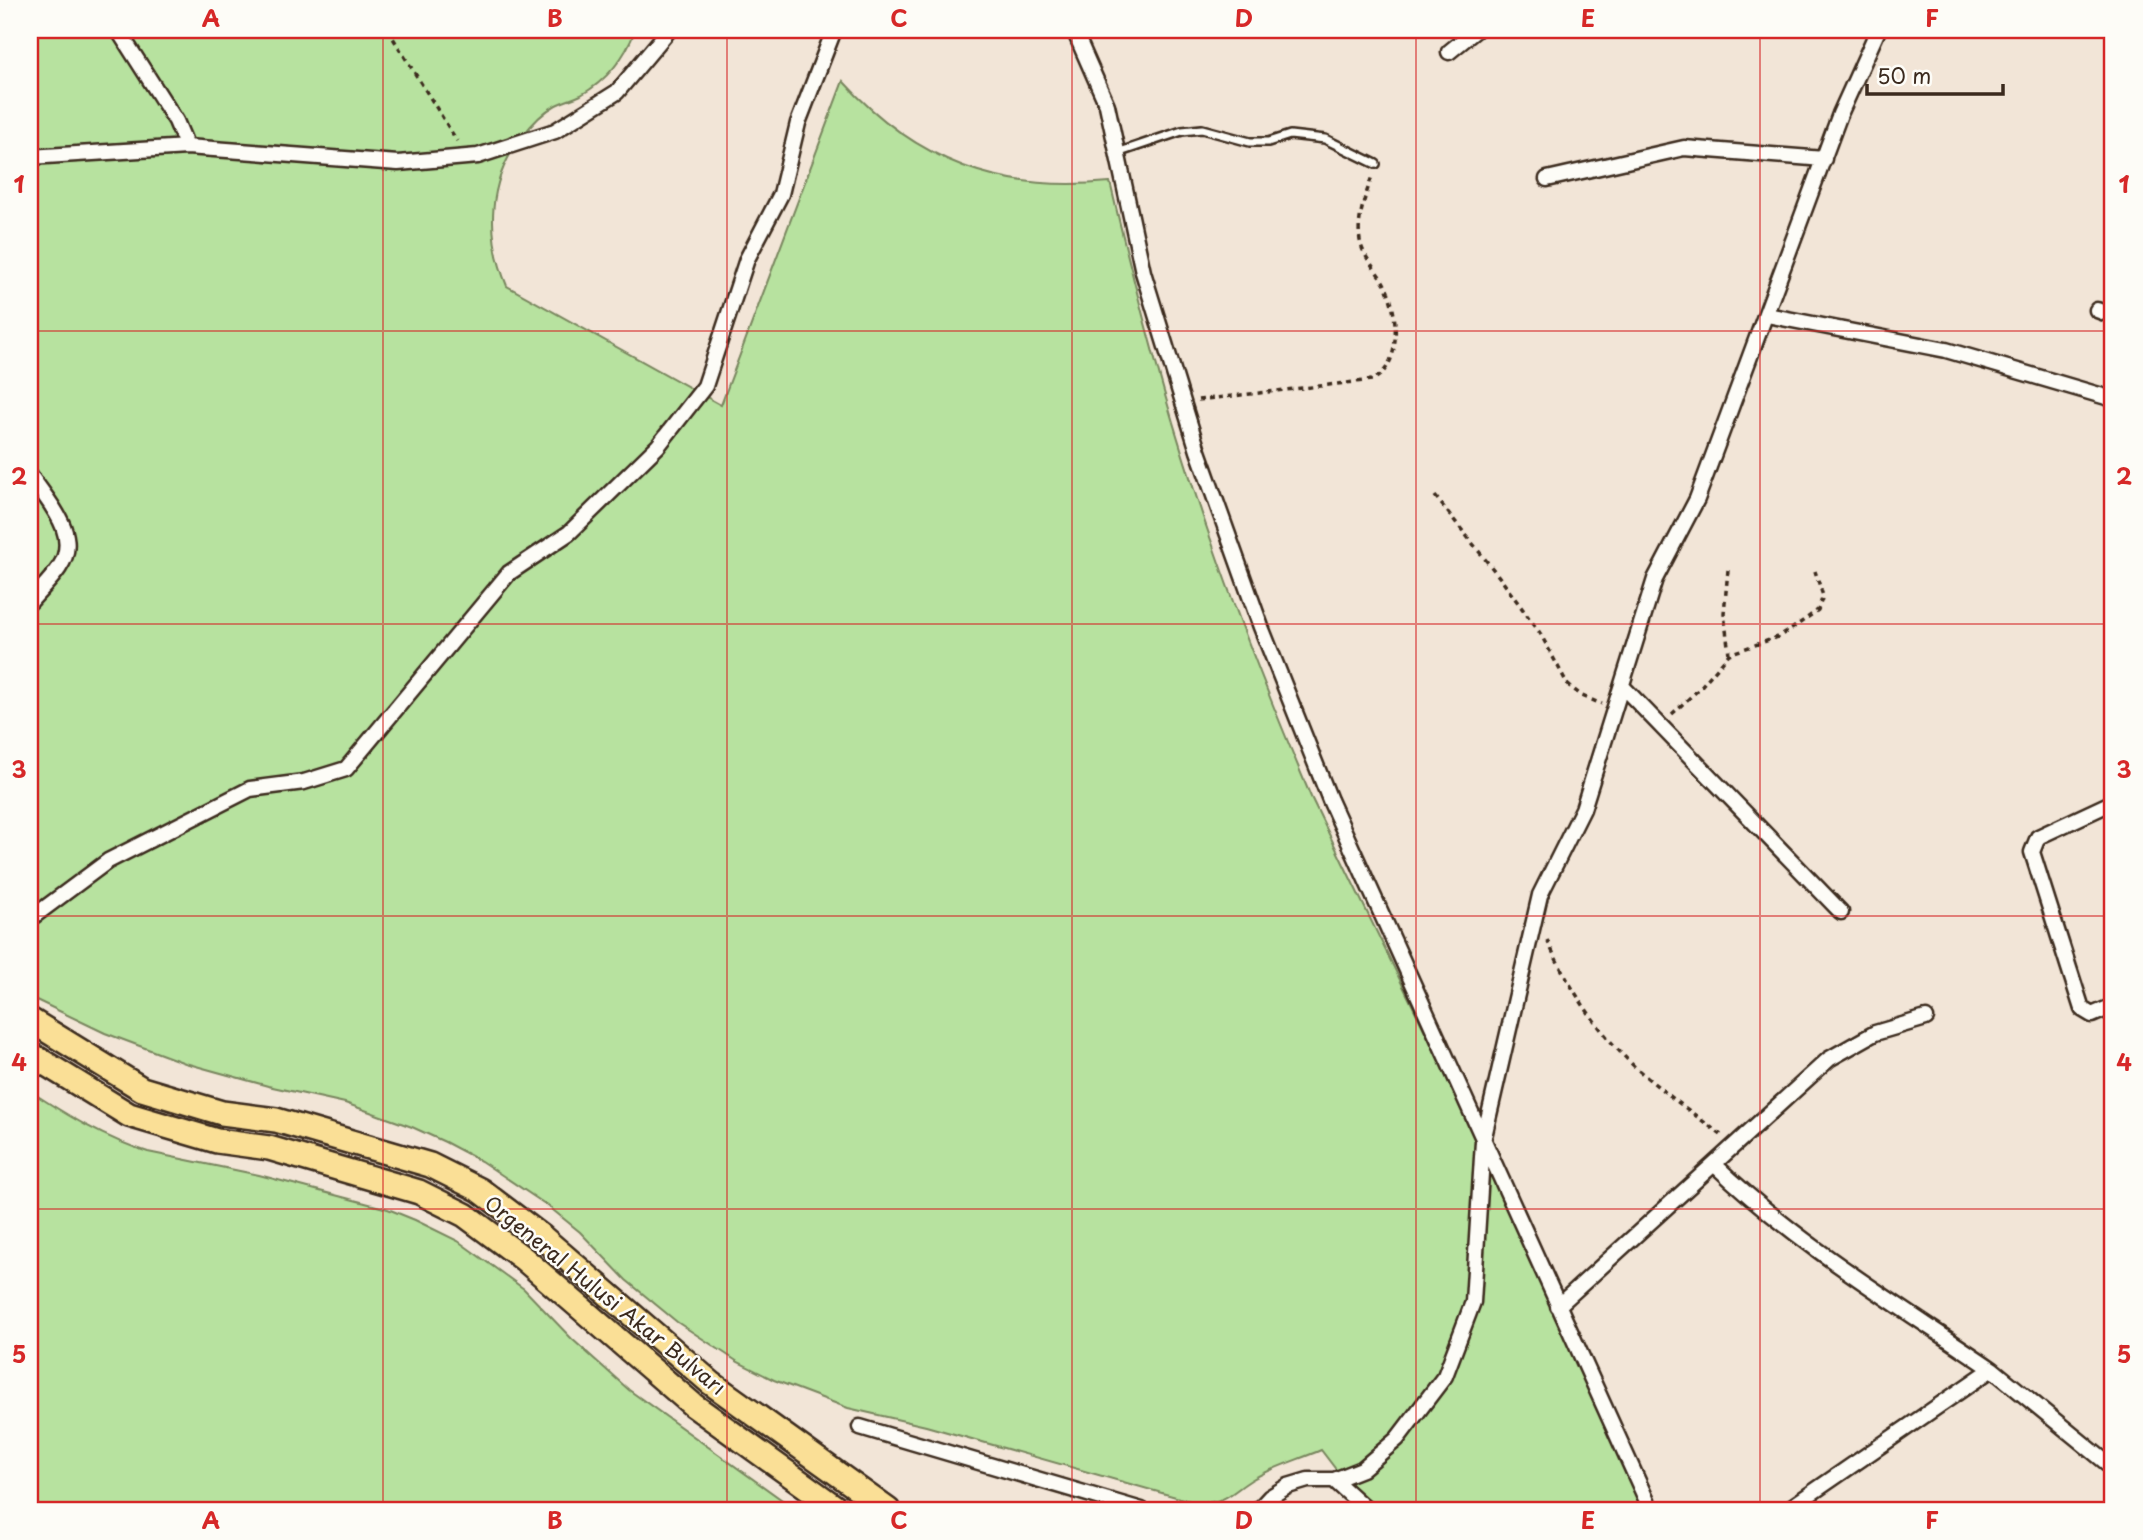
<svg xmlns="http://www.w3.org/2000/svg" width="2143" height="1540" font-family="'Playpen Sans',sans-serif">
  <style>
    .green { fill: #b7e29f; stroke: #79865e; stroke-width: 2 }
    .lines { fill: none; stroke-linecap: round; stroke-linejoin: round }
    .service-casing { stroke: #3b2a1e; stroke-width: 12 }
    .minor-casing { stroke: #3b2a1e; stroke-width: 19 }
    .primary-casing { stroke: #3b2a1e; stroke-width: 28 }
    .path { stroke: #3b2a1e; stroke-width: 3.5; stroke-dasharray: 5 5; stroke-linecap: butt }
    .service { stroke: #fdfcf7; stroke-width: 7 }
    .minor { stroke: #fdfcf7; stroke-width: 14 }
    .primary { stroke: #fadf96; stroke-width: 23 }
    .grid { fill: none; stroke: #d62828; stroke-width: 2; stroke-opacity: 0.55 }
    .labels { text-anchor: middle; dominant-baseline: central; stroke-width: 5; stroke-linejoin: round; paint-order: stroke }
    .street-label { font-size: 21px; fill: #3b2a1e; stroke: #fdfcf7 }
    .neatline { fill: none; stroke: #d62828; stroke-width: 2.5 }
    .grid-label { font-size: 23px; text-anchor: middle; font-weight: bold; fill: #d62828 }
  </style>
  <rect width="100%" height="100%" fill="#f2e5d7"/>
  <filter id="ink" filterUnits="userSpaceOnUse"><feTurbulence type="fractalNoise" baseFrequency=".0143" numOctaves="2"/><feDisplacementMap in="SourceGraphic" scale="14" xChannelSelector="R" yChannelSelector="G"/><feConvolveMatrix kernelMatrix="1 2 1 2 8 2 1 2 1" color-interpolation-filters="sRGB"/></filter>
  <g filter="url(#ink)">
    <path class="green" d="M 30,30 L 635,30 C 626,57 606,81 581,95 C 573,99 564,101 556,105 C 543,112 530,126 521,138 C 487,182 486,236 507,286 L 721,405 L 843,81 C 916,162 1002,193 1110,182 C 1138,303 1170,423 1211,540 C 1241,627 1275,712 1311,797 L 1658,1510 L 1367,1510 L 1321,1450 C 1298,1460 1272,1467 1251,1480 C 1229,1494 1227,1503 1197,1503 L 926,1426 L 848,1408 L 774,1380 L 738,1362 L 677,1322 L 626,1280 L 580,1232 L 548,1206 L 481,1161 L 445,1142 L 412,1127 L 345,1103 L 268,1086 L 185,1063 L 105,1033 L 30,997 Z
      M 30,1091 C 68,1116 104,1138 148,1152 L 259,1175 L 388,1209 L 415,1220 L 458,1241 L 524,1289 L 572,1339 L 629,1390 L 796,1510 L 30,1510 Z"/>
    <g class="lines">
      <g class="service-casing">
        <path id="service" d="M 1117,153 L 1182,131 L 1202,129 L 1250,142 L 1268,142 L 1290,135 L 1325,139 L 1376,164"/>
      </g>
      <g class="minor-casing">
        <path id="minor" d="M 118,30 L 176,121 L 187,147
          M 1074,30 L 1107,105 L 1143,272 L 1198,451 L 1261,627 L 1330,800 L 1651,1510
          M 1449,52 L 1476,30
          M 30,157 L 187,147 L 398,163 L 478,156 L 555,131 L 617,92 L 669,30
          M 1547,179 L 1684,148 L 1824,159
          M 2097,310 L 2113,316
          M 1767,315 L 1946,350 L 2113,399
          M 30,475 C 48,502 82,535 59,568 C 51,580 39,591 30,602
          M 1623,687 L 1841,912
          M 2113,802 L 2038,837 L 2032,852 L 2082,1009 L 2092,1015 L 2113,1006
          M 30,919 L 108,861 L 250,789 L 304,782 L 346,769 L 509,573 L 569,533 L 658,446 L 705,386 L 747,259 L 781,194 L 798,123 L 834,30
          M 1714,1164 C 1797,1244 1897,1304 1992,1369
          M 1558,1306 L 1829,1059 L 1875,1033 L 1926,1018
          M 860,1427 L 1142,1510
          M 1334,1480 L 1367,1510
          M 1258,1510 L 1270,1497 L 1288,1486 L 1308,1480 L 1334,1480 L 1362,1469 L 1397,1439 L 1445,1376 L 1473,1302 L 1483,1141 L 1540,895 L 1583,809 L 1655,579 L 1697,499 L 1840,114 L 1878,30
          M 1787,1510 L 1992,1369 L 2113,1468"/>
      </g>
      <g class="primary-casing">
        <path id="primary" d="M 30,1020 L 142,1089 L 222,1113 L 276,1120 L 430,1165 L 480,1190 L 542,1237 L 711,1383 L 888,1510
          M 30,1054 L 129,1115 L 217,1141 L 269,1148 L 419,1192 L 465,1215 L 524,1259 L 693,1405 L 839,1510"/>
      </g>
      <path class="path" d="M 388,30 L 457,141
        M 1198,400 L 1372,380 C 1404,366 1398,309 1384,283 C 1377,271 1365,258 1361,245 C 1355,222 1365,198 1372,176
        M 1435,496 L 1500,578 L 1540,633 L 1568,685 L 1582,696 L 1602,704
        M 1728,570 L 1724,613 L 1729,654
        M 1672,714 L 1698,690 L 1729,654 L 1778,637 L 1793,628 L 1818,610 L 1823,596 L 1815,571
        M 1547,940 C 1569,988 1598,1032 1636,1068 C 1663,1092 1693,1113 1721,1135"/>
      <use href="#service" class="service"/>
      <use href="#minor" class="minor"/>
      <use href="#primary" class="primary"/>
    </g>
  </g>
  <path class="grid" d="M 383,30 L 383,1510M 727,30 L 727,1510M 1072,30 L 1072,1510M 1416,30 L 1416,1510M 1760,30 L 1760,1510M 30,331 L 2113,331M 30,624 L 2113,624M 30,916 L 2113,916M 30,1209 L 2113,1209"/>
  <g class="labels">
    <g class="street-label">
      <text transform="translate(606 1294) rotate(39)">Orgeneral Hulusi Akar Bulvarı</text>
    </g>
  </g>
  <rect width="2143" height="1540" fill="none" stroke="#fdfcf7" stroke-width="77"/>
  <path d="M1867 84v10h136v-10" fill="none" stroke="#3b2a1e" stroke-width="3.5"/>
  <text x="1877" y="84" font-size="21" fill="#3b2a1e" stroke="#fdfcf7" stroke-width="5" paint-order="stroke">50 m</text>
  <rect x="38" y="38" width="2066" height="1464" class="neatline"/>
  <g class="grid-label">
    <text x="211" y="27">A</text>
    <text x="555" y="27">B</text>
    <text x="899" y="27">C</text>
    <text x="1244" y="27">D</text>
    <text x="1588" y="27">E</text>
    <text x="1932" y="27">F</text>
    <text x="19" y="193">1</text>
    <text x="2124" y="193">1</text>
    <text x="19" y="485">2</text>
    <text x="2124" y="485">2</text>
    <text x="19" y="778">3</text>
    <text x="2124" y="778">3</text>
    <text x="19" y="1071">4</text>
    <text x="2124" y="1071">4</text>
    <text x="19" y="1363">5</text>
    <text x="2124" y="1363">5</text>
    <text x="211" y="1529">A</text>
    <text x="555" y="1529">B</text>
    <text x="899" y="1529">C</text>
    <text x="1244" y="1529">D</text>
    <text x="1588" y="1529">E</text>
    <text x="1932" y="1529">F</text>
  </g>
</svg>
